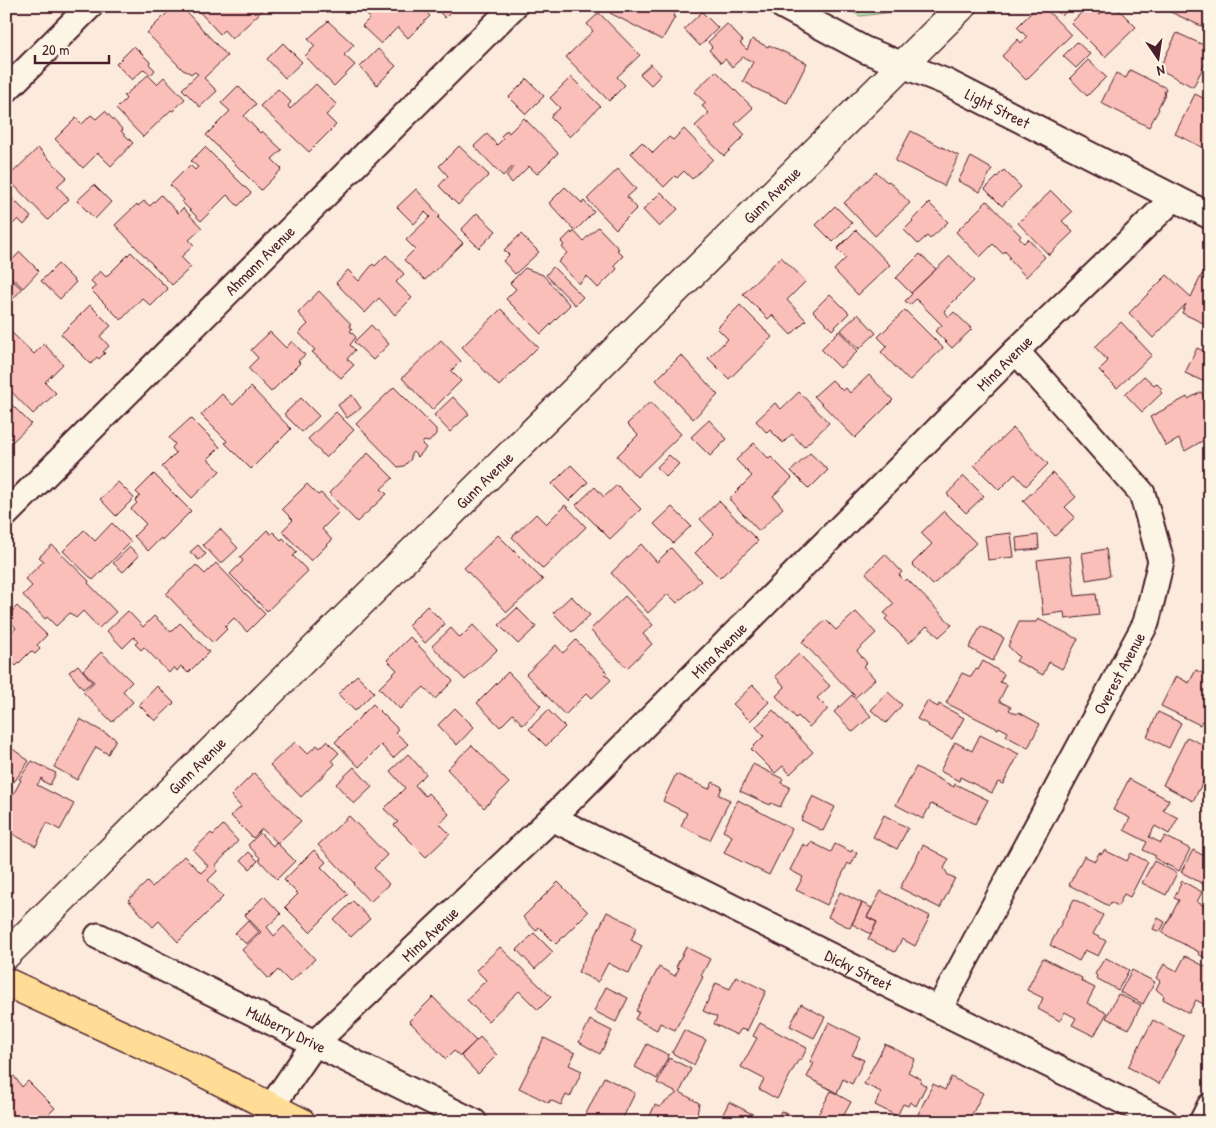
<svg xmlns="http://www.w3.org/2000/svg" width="1216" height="1128" font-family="'Patrick Hand',sans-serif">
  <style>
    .green { fill: #b9efb1; stroke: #82876e }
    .building { fill: #fbbfba; stroke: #4a1f2b }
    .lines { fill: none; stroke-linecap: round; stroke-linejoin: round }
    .minor-casing { stroke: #4a1f2b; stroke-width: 29 }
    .tertiary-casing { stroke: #4a1f2b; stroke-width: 31 }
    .primary-casing { stroke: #4a1f2b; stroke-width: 31 }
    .minor { stroke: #fcf5e5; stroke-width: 25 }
    .tertiary { stroke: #fcf5e5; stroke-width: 28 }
    .primary { stroke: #ffdd96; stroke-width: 28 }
    .labels { text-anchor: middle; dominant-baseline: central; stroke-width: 4; stroke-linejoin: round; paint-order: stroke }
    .street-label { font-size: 16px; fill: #4a1f2b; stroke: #fcf5e5 }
  </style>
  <rect width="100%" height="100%" fill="#fceadc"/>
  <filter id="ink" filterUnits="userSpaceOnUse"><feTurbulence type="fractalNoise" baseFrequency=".02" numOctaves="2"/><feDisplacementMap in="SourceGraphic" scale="10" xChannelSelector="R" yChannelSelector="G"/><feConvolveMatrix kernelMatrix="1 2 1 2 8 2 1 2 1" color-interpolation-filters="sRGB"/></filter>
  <g filter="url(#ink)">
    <path class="green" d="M 840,6 L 916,6 L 910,10 L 860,16 Z"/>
    <path class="building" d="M 174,6 L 181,6 L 227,56 L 204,78 L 217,91 L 200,107 L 182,89 L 198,74 L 195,72 L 192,74 L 183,70 L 147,33 Z
      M 194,6 L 257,6 L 262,11 L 232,39 L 224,30 L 220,34 Z
      M 358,6 L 420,6 L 430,16 L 408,38 L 398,27 L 381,44 L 362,26 L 370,18 Z
      M 434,6 L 457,6 L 445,18 Z
      M 613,6 L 678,6 L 673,17 L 675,17 L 662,40 L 610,13 Z
      M 1038,6 L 1043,6 L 1071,35 L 1026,80 L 1002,56 L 1018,39 L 1021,43 L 1027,37 L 1017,27 Z
      M 1052,6 L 1071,6 L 1062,16 Z
      M 1088,6 L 1091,6 L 1099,15 L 1108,6 L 1115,6 L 1136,27 L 1105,57 L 1071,23 Z
      M 1168,6 L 1210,6 L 1210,30 L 1166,10 Z
      M 702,12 L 718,28 L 700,46 L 684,29 Z
      M 599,13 L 640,55 L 617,77 L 625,85 L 609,101 L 566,57 L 593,31 L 587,24 Z
      M 328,21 L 354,45 L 344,55 L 355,65 L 334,86 L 305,56 L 315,46 L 308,39 Z
      M 727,24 L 743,41 L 740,43 L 747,50 L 752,39 L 768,47 L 769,45 L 807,63 L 787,103 L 752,87 L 752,86 L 743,81 L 753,62 L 743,57 L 732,67 L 725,59 L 721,63 L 709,50 L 712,47 L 708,42 Z
      M 1177,33 L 1210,48 L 1210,54 L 1193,87 L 1159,69 Z
      M 1077,42 L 1090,54 L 1076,68 L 1063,56 Z
      M 283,43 L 302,62 L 285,78 L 267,59 Z
      M 134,46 L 150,62 L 149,64 L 155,70 L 151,75 L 144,69 L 132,80 L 116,64 Z
      M 378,49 L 396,66 L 377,85 L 360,67 Z
      M 1088,60 L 1106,77 L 1087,96 L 1070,78 Z
      M 651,64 L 661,75 L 651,85 L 640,74 Z
      M 1130,70 L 1166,88 L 1164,93 L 1165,94 L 1158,108 L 1159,109 L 1149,127 L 1101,103 L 1116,73 L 1126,78 Z
      M 716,71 L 753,108 L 735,124 L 745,135 L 724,156 L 695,126 L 709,113 L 702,106 L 706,103 L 694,92 Z
      M 148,75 L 157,84 L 164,77 L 185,99 L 173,111 L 171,110 L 143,137 L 116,109 L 126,99 L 124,96 Z
      M 571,77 L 600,106 L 570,137 L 550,117 L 560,108 L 550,98 Z
      M 527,79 L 544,96 L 526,114 L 509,97 Z
      M 316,84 L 337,105 L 326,115 L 336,125 L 309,152 L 260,106 L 278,89 L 291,102 L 288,106 L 290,109 Z
      M 238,86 L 256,104 L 244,116 L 260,133 L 262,131 L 282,150 L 272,159 L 282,169 L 261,190 L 206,135 L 230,111 L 221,103 Z
      M 1195,94 L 1209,101 L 1210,99 L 1210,151 L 1175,134 Z
      M 105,111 L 123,130 L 121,131 L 133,143 L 111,166 L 98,153 L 83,168 L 55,139 L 76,118 L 82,124 L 91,115 L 96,119 Z
      M 524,118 L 558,153 L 537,174 L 529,166 L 512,183 L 506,176 L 514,167 L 513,166 L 503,176 L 474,146 L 487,134 L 497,145 L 503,139 L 501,136 L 507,130 L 509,133 Z
      M 684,129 L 713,159 L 692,179 L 684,171 L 677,178 L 675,176 L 664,187 L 631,153 L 642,142 L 653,153 L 669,137 L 673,140 Z
      M 911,131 L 959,156 L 944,186 L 895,161 Z
      M 459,146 L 489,175 L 458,205 L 439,186 L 448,176 L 439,166 Z
      M 205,147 L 251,193 L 238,206 L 227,195 L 201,221 L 182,202 L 184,200 L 170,185 L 190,165 L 195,170 L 198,167 L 191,161 Z
      M 38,148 L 67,177 L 57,186 L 69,199 L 48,220 L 7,178 Z
      M 971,157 L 992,169 L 980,192 L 958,181 Z
      M 618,169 L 636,189 L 627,197 L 637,208 L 616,229 L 587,199 Z
      M 1004,170 L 1021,187 L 1002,206 L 985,189 Z
      M 876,172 L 887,182 L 889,181 L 910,203 L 875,236 L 844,203 Z
      M 94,185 L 111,202 L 95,219 L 77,201 Z
      M 565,187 L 582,203 L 584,201 L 594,212 L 575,231 L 549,203 Z
      M 416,189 L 432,206 L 432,207 L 440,216 L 438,218 L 463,243 L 425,280 L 404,260 L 415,249 L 406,240 L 430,217 L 425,212 L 414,224 L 397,207 Z
      M 1051,191 L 1072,212 L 1062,221 L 1073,232 L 1049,255 L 1018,223 Z
      M 6,192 L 31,217 L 24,225 L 18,219 L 6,231 Z
      M 661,192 L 678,209 L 659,227 L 643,210 Z
      M 161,195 L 178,213 L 183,208 L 202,228 L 189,240 L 194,245 L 181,257 L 191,267 L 172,285 L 115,225 L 137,204 L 138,206 L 144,201 L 150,206 Z
      M 987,201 L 1021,236 L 1019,238 L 1024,243 L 1028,239 L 1045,257 L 1026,277 L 1009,259 L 1010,257 L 1005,251 L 1003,254 L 993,244 L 980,257 L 956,232 Z
      M 929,203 L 948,222 L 930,239 L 927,236 L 918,244 L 904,230 L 913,221 L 912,220 Z
      M 835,206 L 852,223 L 833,242 L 816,225 Z
      M 477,213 L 496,231 L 479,248 L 461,230 Z
      M 598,227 L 619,249 L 617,250 L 623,256 L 614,265 L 617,269 L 598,288 L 587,276 L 579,284 L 558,262 L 567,253 L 562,247 L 564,245 L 561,242 L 571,232 L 572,234 L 574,231 L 583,241 Z
      M 856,230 L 890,265 L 858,295 L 834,270 L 846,258 L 837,249 Z
      M 521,234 L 539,252 L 515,274 L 503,261 L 509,255 L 504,250 Z
      M 20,252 L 39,271 L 23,288 L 6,272 L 6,266 Z
      M 131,252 L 168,289 L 151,306 L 142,298 L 121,320 L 91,290 L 96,286 L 91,281 L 100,271 L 106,277 Z
      M 920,254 L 936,269 L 911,293 L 896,278 Z
      M 386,255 L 404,274 L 396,282 L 412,298 L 395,315 L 379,298 L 365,313 L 336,283 L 348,270 L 359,281 L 373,264 L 375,266 Z
      M 950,256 L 974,281 L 944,311 L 949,317 L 954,312 L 972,329 L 952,348 L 935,331 L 942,325 L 916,299 L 910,305 L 905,301 L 912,294 L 911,293 Z
      M 781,257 L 806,281 L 787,300 L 806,320 L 791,335 L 772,315 L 768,319 L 743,294 Z
      M 58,264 L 76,282 L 60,299 L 41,281 Z
      M 553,267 L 583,297 L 575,305 L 546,275 Z
      M 525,268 L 543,275 L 570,305 L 541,334 L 506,299 L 516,289 L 510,283 Z
      M 1202,274 L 1210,277 L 1210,320 L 1207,325 L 1182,313 L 1186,304 L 1153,338 L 1129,313 L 1167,275 L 1191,297 Z
      M 12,280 L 22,289 L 12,300 L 6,294 L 6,286 Z
      M 319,291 L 351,324 L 349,325 L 352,329 L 350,331 L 356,337 L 350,345 L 355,350 L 347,359 L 354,365 L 341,378 L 312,352 L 315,350 L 299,333 L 308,324 L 298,313 Z
      M 830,294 L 849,313 L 832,330 L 813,311 Z
      M 90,305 L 111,326 L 100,336 L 109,346 L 103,352 L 105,353 L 99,359 L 97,357 L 91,364 L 61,334 Z
      M 740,305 L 772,337 L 729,379 L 708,358 L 728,339 L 717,328 Z
      M 501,309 L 538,347 L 499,386 L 462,347 Z
      M 905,310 L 943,348 L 909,381 L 881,352 L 887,346 L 878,337 Z
      M 858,314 L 876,333 L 859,349 L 841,330 Z
      M 1121,322 L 1152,355 L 1117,388 L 1099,370 L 1108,361 L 1095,347 Z
      M 371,325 L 389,344 L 373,360 L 354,342 Z
      M 10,331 L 34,354 L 44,344 L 63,364 L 45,382 L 56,393 L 33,414 L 6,386 L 6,334 Z
      M 839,331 L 858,351 L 840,368 L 821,349 Z
      M 270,332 L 286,348 L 292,341 L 305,355 L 298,361 L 300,363 L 271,392 L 248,368 L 258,358 L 251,350 Z
      M 441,340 L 461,361 L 451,371 L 461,381 L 432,410 L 402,378 Z
      M 1197,348 L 1210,354 L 1210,379 L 1207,383 L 1185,373 Z
      M 681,355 L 718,395 L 693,419 L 656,380 Z
      M 869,375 L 893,400 L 855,438 L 814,396 L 832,380 L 843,391 L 846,388 L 850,393 Z
      M 1144,376 L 1154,385 L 1156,383 L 1162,389 L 1160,391 L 1162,393 L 1142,412 L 1125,394 Z
      M 251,387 L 291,429 L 251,469 L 225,443 L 227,441 L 201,415 L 222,394 L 233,405 Z
      M 394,387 L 436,429 L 436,434 L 429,442 L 424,441 L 422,444 L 426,448 L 418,457 L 413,452 L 411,454 L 411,459 L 404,466 L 398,467 L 356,424 Z
      M 799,392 L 829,423 L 804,447 L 792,434 L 783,443 L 770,430 L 767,433 L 756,421 L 775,403 L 781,409 Z
      M 1201,392 L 1210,408 L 1210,433 L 1208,434 L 1209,437 L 1185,451 L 1179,439 L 1166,446 L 1150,417 L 1187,397 L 1188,399 Z
      M 352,395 L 361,408 L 347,418 L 338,405 Z
      M 453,397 L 469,414 L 450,432 L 434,415 Z
      M 301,398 L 319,416 L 302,432 L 284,414 Z
      M 6,399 L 31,424 L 10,444 L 6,441 Z
      M 650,402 L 681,434 L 637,477 L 617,456 L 638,435 L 627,424 Z
      M 336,412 L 354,430 L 326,458 L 308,439 Z
      M 191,418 L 220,447 L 208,459 L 220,471 L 192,498 L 162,467 L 176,453 L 172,448 L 175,444 L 169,438 Z
      M 709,420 L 727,439 L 710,456 L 691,437 Z
      M 1013,428 L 1048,464 L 1026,486 L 1015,474 L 999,490 L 974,465 Z
      M 754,443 L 769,459 L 771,457 L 792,478 L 773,496 L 783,508 L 759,531 L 729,499 L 752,476 L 736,460 Z
      M 368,453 L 393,478 L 381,489 L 387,494 L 357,522 L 329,493 Z
      M 810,453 L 828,470 L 809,489 L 791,471 Z
      M 669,455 L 679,464 L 666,477 L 657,467 Z
      M 571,465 L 588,482 L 569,501 L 552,484 Z
      M 1053,473 L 1076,497 L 1065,507 L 1075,517 L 1055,536 L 1023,501 Z
      M 154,474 L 191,511 L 162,540 L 161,538 L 148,551 L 134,536 L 146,524 L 131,509 L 137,503 L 135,501 L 140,496 L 136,492 Z
      M 964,476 L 984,496 L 966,513 L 947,494 Z
      M 118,482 L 134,498 L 116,516 L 100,499 Z
      M 307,484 L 318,495 L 321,493 L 339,512 L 322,529 L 332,540 L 311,561 L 282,531 L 293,520 L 282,509 Z
      M 617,485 L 641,509 L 610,539 L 576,505 L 595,487 L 604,497 Z
      M 719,501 L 758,541 L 720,578 L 695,553 L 714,534 L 700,519 Z
      M 565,505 L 586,527 L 543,569 L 512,537 L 536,514 L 546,524 Z
      M 672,507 L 691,526 L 673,543 L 654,524 Z
      M 944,511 L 976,543 L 933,585 L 912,564 L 932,544 L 921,533 Z
      M 112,523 L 131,542 L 93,580 L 63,551 L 84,530 L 95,541 Z
      M 220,529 L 238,548 L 221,564 L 203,545 Z
      M 267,530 L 271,534 L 273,532 L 281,540 L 283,538 L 297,552 L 293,556 L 308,571 L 267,611 L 230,574 L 243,561 L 240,557 Z
      M 1011,533 L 1014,557 L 988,560 L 985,536 Z
      M 498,535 L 543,580 L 507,612 L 464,568 Z
      M 1038,535 L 1039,549 L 1017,551 L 1016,538 Z
      M 641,544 L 657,562 L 671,548 L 701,581 L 677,603 L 668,594 L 648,613 L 611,573 Z
      M 52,545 L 89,581 L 88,583 L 116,612 L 99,628 L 83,611 L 76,618 L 70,613 L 56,626 L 47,617 L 45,619 L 23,595 L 32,586 L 25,579 L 44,561 L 39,557 Z
      M 198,545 L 206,554 L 199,560 L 190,552 Z
      M 130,547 L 139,556 L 123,572 L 113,563 Z
      M 1106,549 L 1110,576 L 1086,580 L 1082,553 Z
      M 885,554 L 902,572 L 899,575 L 905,581 L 907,579 L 952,625 L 939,637 L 927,626 L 909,643 L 885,619 L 888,616 L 884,613 L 894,604 L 866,573 Z
      M 1070,556 L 1075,596 L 1096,594 L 1099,615 L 1065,619 L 1064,612 L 1043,615 L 1037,560 Z
      M 216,563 L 265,614 L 247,632 L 234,618 L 225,627 L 227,629 L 213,643 L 166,594 L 196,565 L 205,574 Z
      M 571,596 L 590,615 L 572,632 L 553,613 Z
      M 625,596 L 653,625 L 643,634 L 652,644 L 627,668 L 590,630 Z
      M 17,606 L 47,635 L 37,645 L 40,649 L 35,654 L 31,651 L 16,666 L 6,656 L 6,638 L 16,628 L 6,617 Z
      M 427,606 L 445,624 L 425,643 L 408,625 Z
      M 517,608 L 536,627 L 518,644 L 499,625 Z
      M 128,611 L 143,627 L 154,616 L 171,632 L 180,623 L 209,652 L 188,673 L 181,666 L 177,671 L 174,667 L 169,673 L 144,647 L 141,650 L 135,644 L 138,642 L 134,637 L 123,648 L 107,631 Z
      M 856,612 L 876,633 L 857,651 L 867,663 L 863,666 L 875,679 L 856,697 L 802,642 L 826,620 L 836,630 Z
      M 1038,619 L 1078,639 L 1062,669 L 1049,662 L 1043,675 L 1016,661 L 1019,657 L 1008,646 L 1019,622 L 1036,622 Z
      M 473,625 L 497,650 L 465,680 L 432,646 L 451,628 L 460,638 Z
      M 981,626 L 1004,638 L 993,661 L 969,648 Z
      M 410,637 L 453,681 L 435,699 L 424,687 L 400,709 L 379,688 L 397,670 L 387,660 Z
      M 576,640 L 607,672 L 605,674 L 611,680 L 592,698 L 587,693 L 565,715 L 526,674 L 556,645 L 563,653 Z
      M 101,652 L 132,682 L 123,691 L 133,702 L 112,722 L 83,692 L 94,682 L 83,670 Z
      M 799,654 L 830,686 L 817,698 L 828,709 L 809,727 L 798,716 L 796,718 L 776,696 L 785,687 L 775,676 Z
      M 983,661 L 1004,674 L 1000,682 L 1007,685 L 999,701 L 1011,707 L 1009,710 L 1017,714 L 1018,712 L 1040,724 L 1028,748 L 1006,736 L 1008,732 L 999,727 L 998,729 L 946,703 L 962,673 L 971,677 L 976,669 L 978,670 Z
      M 78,665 L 92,682 L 83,689 L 69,672 Z
      M 1196,670 L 1210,677 L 1210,707 L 1200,725 L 1161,706 L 1176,676 L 1189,683 Z
      M 508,672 L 541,706 L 523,725 L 513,714 L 500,727 L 477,703 Z
      M 357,675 L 374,692 L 355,711 L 338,694 Z
      M 753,685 L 769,702 L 750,721 L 733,704 Z
      M 157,686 L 174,703 L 155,721 L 139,705 Z
      M 888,692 L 902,705 L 886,723 L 871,710 Z
      M 852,695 L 871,716 L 853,732 L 834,712 Z
      M 927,701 L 938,707 L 939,704 L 964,718 L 952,739 L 928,726 L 929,725 L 917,719 Z
      M 373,704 L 398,729 L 395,732 L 408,744 L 393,758 L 381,745 L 359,767 L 335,742 Z
      M 455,708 L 474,727 L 457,745 L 438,725 Z
      M 548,710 L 565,727 L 546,746 L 529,729 Z
      M 773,710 L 813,752 L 790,774 L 783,766 L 775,773 L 751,749 L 764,736 L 756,727 Z
      M 1158,712 L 1181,723 L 1169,748 L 1147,737 Z
      M 80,719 L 116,739 L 108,754 L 96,747 L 77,780 L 54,767 Z
      M 980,735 L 1019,754 L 1003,784 L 998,782 L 992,793 L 960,777 L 959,781 L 940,771 L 955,742 L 972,751 Z
      M 1187,737 L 1210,748 L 1210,776 L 1207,774 L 1193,801 L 1163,785 Z
      M 327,741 L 339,753 L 332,760 L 335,764 L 301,797 L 270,765 L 295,742 L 307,754 L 317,745 L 320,748 Z
      M 472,745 L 509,783 L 484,808 L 447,769 Z
      M 10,747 L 29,761 L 14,782 L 6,777 L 6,752 Z
      M 408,754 L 426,774 L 415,785 L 425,796 L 428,793 L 449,814 L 440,824 L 450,834 L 426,857 L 394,825 L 398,822 L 384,809 L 405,788 L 390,771 Z
      M 32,761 L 56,773 L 50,785 L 42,781 L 42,778 L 37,785 L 74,804 L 60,830 L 47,823 L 36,846 L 6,831 L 6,808 L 21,780 L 19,779 Z
      M 753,764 L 783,779 L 781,783 L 790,787 L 780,807 L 771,803 L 770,805 L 740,791 Z
      M 354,767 L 372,787 L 354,804 L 336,784 Z
      M 916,767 L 954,787 L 955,784 L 988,800 L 975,824 L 931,804 L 923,819 L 896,805 Z
      M 254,773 L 301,821 L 278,843 L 262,829 L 253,838 L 231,816 L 241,807 L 231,796 Z
      M 676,774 L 709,789 L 713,782 L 722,787 L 719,795 L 730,800 L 710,840 L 681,826 L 687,813 L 663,801 Z
      M 1129,779 L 1169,800 L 1163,810 L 1178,818 L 1169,834 L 1155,826 L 1149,837 L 1161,843 L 1165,836 L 1190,849 L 1179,871 L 1154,858 L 1156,856 L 1143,850 L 1147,842 L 1124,830 L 1130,818 L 1113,810 Z
      M 813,796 L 835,807 L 823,831 L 801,820 Z
      M 738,800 L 792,829 L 769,875 L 724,853 L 732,836 L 723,831 Z
      M 884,815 L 908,828 L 897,849 L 873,837 Z
      M 349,816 L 387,855 L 374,868 L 389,884 L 370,902 L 353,884 L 354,883 L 318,845 Z
      M 223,825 L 238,841 L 216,865 L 217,871 L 208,880 L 223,897 L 178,942 L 159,921 L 153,927 L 128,900 L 147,882 L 152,887 L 184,856 L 201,873 L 208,866 L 193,850 L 211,833 L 213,835 Z
      M 260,833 L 273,846 L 276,842 L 295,861 L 277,879 L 259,860 L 260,858 L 248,845 Z
      M 811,842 L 831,852 L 835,844 L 851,852 L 852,850 L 857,853 L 851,865 L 848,863 L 827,905 L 796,890 L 803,877 L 790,870 L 803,844 L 808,847 Z
      M 923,845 L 949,859 L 944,868 L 948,875 L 955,878 L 940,908 L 900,888 Z
      M 314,850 L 326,862 L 321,867 L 348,894 L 310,932 L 285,907 L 298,894 L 284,880 Z
      M 1104,850 L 1127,861 L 1131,853 L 1148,862 L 1130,897 L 1124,894 L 1118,906 L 1111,902 L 1109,906 L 1069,885 L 1084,856 L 1095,861 L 1099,853 L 1102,854 Z
      M 1193,850 L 1210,859 L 1210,876 L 1205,885 L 1181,872 Z
      M 249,852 L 258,861 L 250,869 L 241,860 Z
      M 1154,861 L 1177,873 L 1166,895 L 1142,883 Z
      M 1182,881 L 1202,892 L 1197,902 L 1210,909 L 1210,917 L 1205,926 L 1210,928 L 1210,960 L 1198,954 L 1199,952 L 1162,933 L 1179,900 L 1174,898 Z
      M 558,882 L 588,912 L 556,944 L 539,927 L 536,931 L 523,917 Z
      M 881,891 L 930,916 L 915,946 L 902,939 L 895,952 L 868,939 L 877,922 L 867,917 Z
      M 840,892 L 862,903 L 850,928 L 828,917 Z
      M 264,896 L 281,914 L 267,927 L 274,936 L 284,926 L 315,959 L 290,982 L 278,970 L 269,979 L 242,950 L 261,932 L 245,915 Z
      M 1074,899 L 1103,915 L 1093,934 L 1106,941 L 1098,956 L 1085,950 L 1079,961 L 1050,945 Z
      M 353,901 L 370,919 L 351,937 L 334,920 Z
      M 862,903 L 872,908 L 867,917 L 877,922 L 871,934 L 852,924 Z
      M 607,912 L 637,927 L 631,940 L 642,946 L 629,974 L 608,963 L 598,982 L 578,972 Z
      M 1158,918 L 1165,922 L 1160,932 L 1153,929 Z
      M 248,920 L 259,932 L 246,944 L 235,933 Z
      M 534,933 L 553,952 L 535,969 L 517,950 Z
      M 500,947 L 551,997 L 538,1010 L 519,991 L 488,1021 L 467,1000 L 486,980 L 476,970 Z
      M 686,947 L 710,959 L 701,976 L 703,977 L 675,1030 L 660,1023 L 657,1030 L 635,1019 L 639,1012 L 636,1011 L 659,967 L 675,976 L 679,968 L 676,967 Z
      M 1185,956 L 1210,969 L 1210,1005 L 1209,1007 L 1196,1000 L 1189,1013 L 1163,999 L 1164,996 L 1156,989 L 1160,981 L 1156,978 L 1164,964 L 1177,971 Z
      M 1043,958 L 1082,978 L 1081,981 L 1095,988 L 1087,1003 L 1107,1013 L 1094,1036 L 1072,1025 L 1076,1018 L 1065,1012 L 1060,1021 L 1038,1009 L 1043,998 L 1027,990 Z
      M 1106,958 L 1129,970 L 1118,990 L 1096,978 L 1097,976 L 1095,974 L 1103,961 L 1104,961 Z
      M 1132,970 L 1155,982 L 1143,1004 L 1120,992 Z
      M 736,976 L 766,991 L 747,1031 L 741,1029 L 737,1035 L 714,1024 L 717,1017 L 703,1011 L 716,983 L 730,989 Z
      M 606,987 L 628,998 L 616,1022 L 594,1011 Z
      M 1118,994 L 1141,1005 L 1129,1029 L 1106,1018 Z
      M 433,997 L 476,1041 L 460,1056 L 454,1051 L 446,1059 L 409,1021 Z
      M 801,1004 L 825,1017 L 814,1038 L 790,1026 Z
      M 590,1020 L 612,1031 L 600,1054 L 579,1042 Z
      M 1153,1020 L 1184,1036 L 1159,1084 L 1128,1067 Z
      M 829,1022 L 861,1038 L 852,1055 L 864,1060 L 852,1084 L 843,1079 L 837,1093 L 807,1077 L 814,1063 L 810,1062 Z
      M 760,1023 L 807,1048 L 801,1060 L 799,1059 L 777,1099 L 759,1089 L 764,1079 L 741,1067 L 757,1038 L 753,1036 Z
      M 684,1030 L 706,1040 L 694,1065 L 672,1053 Z
      M 480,1037 L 497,1055 L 478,1074 L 461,1056 Z
      M 544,1038 L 575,1053 L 569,1065 L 582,1071 L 570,1097 L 566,1095 L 561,1105 L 550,1100 L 549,1103 L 519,1088 Z
      M 647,1044 L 669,1055 L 657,1079 L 635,1067 Z
      M 885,1044 L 915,1059 L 908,1072 L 921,1079 L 920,1082 L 926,1086 L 916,1106 L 910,1102 L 908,1106 L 903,1104 L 897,1116 L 875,1105 L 881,1092 L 864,1084 Z
      M 669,1058 L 691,1069 L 680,1092 L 699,1103 L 696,1122 L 647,1122 L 655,1105 L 659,1107 L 677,1093 L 657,1083 Z
      M 9,1076 L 14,1076 L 22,1087 L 28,1081 L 55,1108 L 41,1122 L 6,1122 L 6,1079 Z
      M 604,1077 L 635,1093 L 621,1122 L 582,1122 Z
      M 951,1077 L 983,1093 L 968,1122 L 929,1122 L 930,1120 L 918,1114 L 933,1084 L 945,1090 Z
      M 831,1091 L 851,1102 L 840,1122 L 814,1122 Z
      M 729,1102 L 768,1122 L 719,1122 Z
      M 781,1111 L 804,1122 L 776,1122 Z"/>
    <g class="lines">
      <g class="minor-casing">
        <g id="minor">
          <path id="s1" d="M 783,6 L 865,50 L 946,82 L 1210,216"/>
          <path d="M 6,90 L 90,6"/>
          <path id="s2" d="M 6,514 L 514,6"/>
          <path id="s3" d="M 552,818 L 1165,1122"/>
          <path id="s4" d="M 98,936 L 474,1122"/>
          <path id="s5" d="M 939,1009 L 1146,623 L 1161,561 L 1142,493 L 1016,351"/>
          <path id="s6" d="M 271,1107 L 315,1043 L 552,818 L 1016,351 L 1174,198"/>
          <path d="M 1202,1122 L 1210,1106"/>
        </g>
      </g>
      <g class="tertiary-casing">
        <g id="tertiary">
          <path id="s7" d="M 6,955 L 962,6"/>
        </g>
      </g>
      <g class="primary-casing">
        <path id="primary" d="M 6,982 L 194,1068 L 301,1122"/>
      </g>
      <use href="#minor" class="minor"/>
      <use href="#tertiary" class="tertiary"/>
      <use href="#primary" class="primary"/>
    </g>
  </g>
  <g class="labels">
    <g class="street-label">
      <text stroke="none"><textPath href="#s1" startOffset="238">Light Street</textPath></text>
      <text stroke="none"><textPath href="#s7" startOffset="1079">Gunn Avenue</textPath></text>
      <text stroke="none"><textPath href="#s2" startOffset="359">Ahmann Avenue</textPath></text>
      <text stroke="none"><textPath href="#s6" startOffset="1046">Mina Avenue</textPath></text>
      <text stroke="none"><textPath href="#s7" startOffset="674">Gunn Avenue</textPath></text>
      <text stroke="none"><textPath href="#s6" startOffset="641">Mina Avenue</textPath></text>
      <text stroke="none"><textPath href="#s5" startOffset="381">Overest Avenue</textPath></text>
      <text stroke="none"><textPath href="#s7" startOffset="269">Gunn Avenue</textPath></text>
      <text stroke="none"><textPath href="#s6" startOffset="236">Mina Avenue</textPath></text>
      <text stroke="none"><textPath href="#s3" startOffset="342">Dicky Street</textPath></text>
      <text stroke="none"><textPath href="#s4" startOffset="210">Mulberry Drive</textPath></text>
    </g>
  </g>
  <rect width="1216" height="1128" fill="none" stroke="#fcf5e5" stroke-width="25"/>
  <rect x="12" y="12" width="1191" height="1103" fill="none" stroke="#4a1f2b" stroke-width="2" filter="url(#ink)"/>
  <g transform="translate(1158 58) rotate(167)" stroke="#fcf5e5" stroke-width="4" paint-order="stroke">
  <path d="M0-4L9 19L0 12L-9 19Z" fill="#4a1f2b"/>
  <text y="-8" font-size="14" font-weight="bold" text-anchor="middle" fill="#4a1f2b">N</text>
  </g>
  <path d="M35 55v8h74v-8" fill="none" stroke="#4a1f2b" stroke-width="2.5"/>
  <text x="42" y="55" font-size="15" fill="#4a1f2b" stroke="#fcf5e5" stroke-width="4" paint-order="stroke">20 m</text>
</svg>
